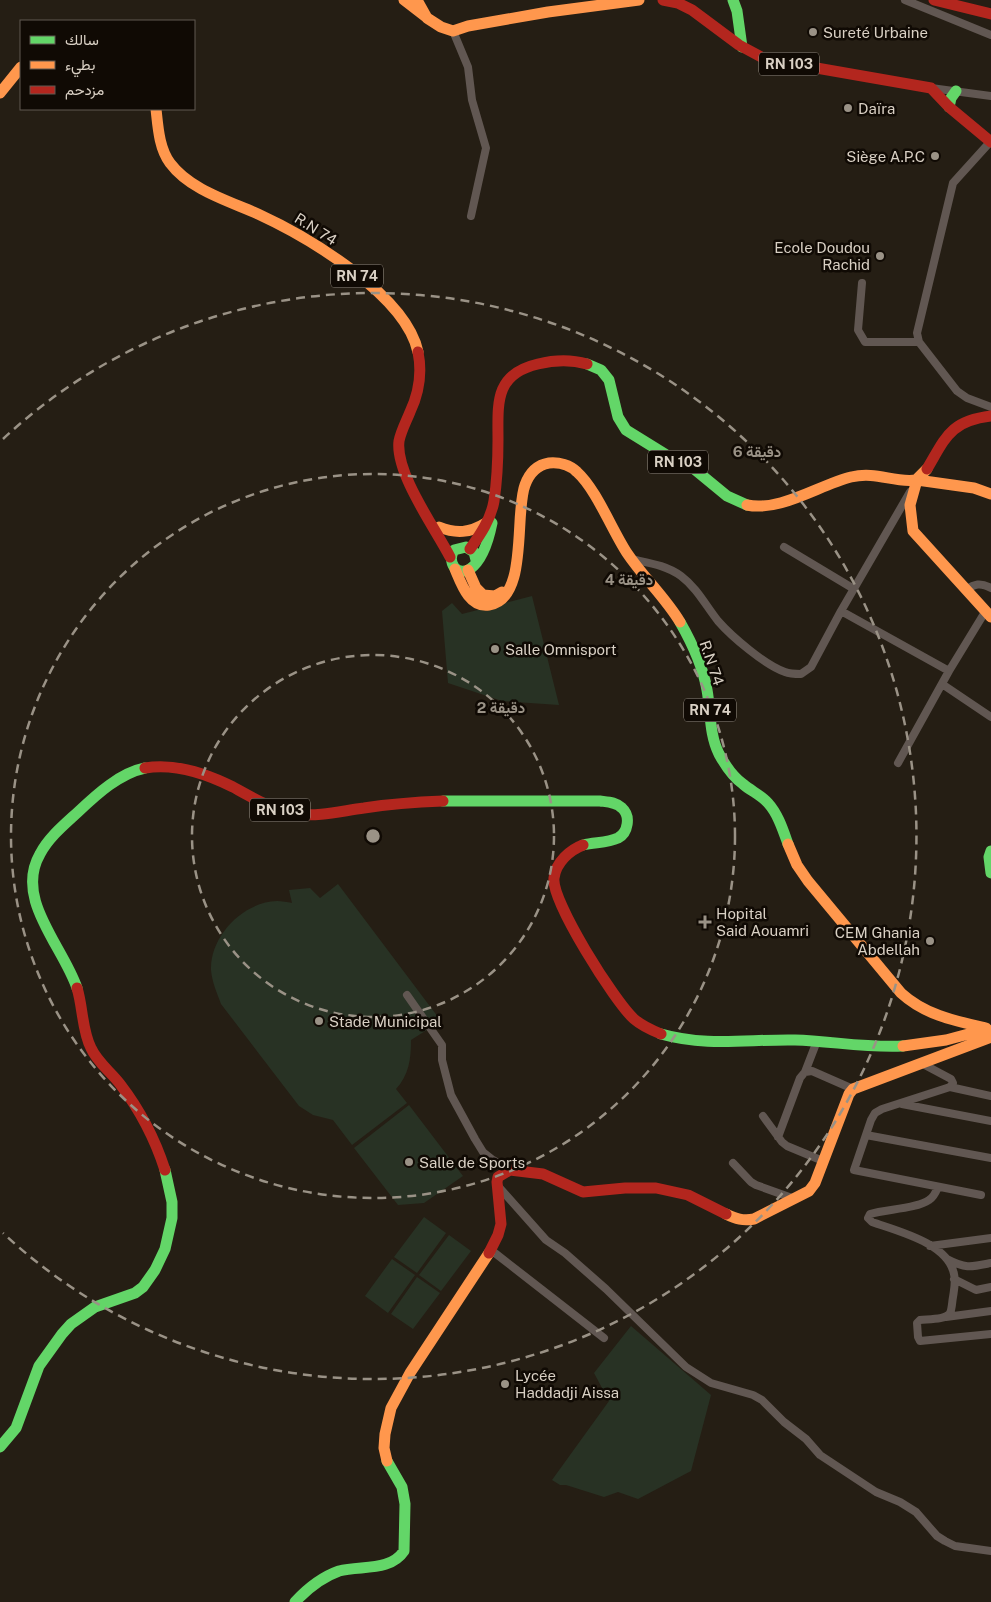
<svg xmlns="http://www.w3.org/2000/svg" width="991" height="1602" font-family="'Public Sans',Vazirmatn,sans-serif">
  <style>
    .green { fill: #283224 }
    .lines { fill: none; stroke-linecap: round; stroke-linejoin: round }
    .street { stroke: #615752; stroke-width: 8 }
    .fast { stroke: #63d668; stroke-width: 11 }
    .slow { stroke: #ff974d; stroke-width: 11 }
    .jam { stroke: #b3261e; stroke-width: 11 }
    .ring { fill: none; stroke: #9a9286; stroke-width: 2.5; stroke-dasharray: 9 6 }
    .poi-dot { fill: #9a9286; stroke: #100a04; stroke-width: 2 }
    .labels { text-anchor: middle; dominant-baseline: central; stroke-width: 5; stroke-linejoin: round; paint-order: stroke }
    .shield { fill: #100a04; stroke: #9d958a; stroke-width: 1 }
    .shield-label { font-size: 14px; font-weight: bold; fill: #d9d0c4 }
    .poi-label { font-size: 15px; fill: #d9d0c4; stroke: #100a04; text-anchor: start }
    .street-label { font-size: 15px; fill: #d9d0c4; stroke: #100a04 }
    .centre { fill: #9a9286; stroke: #100a04; stroke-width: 2.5 }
    .ring-label { font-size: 15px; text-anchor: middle; font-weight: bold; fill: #9a9286; stroke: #100a04; stroke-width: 5; stroke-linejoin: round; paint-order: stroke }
  </style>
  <rect width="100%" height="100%" fill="#251e14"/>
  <path class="green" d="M 532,596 L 559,705 L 502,701 L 448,683 L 442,611 L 452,603 L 462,614 Z
    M 338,884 L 441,1021 L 411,1040 C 411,1059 409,1075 396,1089 L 407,1103 L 352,1145 L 333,1120 L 313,1115 L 299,1106 L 221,1004 C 217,993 212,982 211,970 C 210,936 243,902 277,901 C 282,901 287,902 292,903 L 289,890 L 310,888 L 320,898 Z
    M 409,1105 L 463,1176 L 424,1203 L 398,1205 L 354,1148 Z
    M 424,1217 L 446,1233 L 417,1273 L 394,1257 Z
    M 449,1235 L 471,1251 L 441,1291 L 419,1275 Z
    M 392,1259 L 415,1275 L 388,1313 L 365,1296 Z
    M 417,1277 L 440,1293 L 413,1329 L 391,1314 Z
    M 631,1326 L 711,1395 L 691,1471 L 638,1499 L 618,1492 L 604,1497 L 566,1485 L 560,1485 L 552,1480 L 609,1401 L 594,1373 Z"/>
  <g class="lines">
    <path class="street" d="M 905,0 L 991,35
      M 453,31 L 468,67 L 472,100 L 486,148 L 471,216
      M 931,88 L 991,96
      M 991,141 L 953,183 L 917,333 L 919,342 L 957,391 L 967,398 L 991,407
      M 862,283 L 858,330 L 865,342 L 919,342
      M 784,547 L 854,589
      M 631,559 C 649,563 666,565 681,576 C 697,588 706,606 718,621 C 732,637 765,665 785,672 C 790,674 796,674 801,674 L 811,667 L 841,611 L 910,492
      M 965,590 C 975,584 980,582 991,588
      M 841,611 L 949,671
      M 942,684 L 991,717
      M 898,763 L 949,671 L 985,612
      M 407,995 L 442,1045 L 442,1060 L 451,1095 L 475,1139 L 483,1152 L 493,1160 L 510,1170
      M 921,1063 L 951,1079 L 953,1083 L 950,1087 L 882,1109 L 875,1113 L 871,1120 L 854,1170 L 981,1195
      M 805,1072 L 817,1041
      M 950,1087 L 991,1096
      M 902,1104 L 991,1121
      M 763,1116 L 782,1142 L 787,1146 L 823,1161
      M 866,1135 L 991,1158
      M 778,1137 L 800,1078 L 805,1072 L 812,1071 L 853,1089
      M 733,1163 L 751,1182 L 756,1185 L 795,1199
      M 497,1185 L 546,1240 L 565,1253 L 606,1289 L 686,1367 L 711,1383 L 753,1395 L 762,1400 L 784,1422 L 806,1439 L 820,1455 L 876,1492 L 900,1502 L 916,1512 L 937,1536 L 945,1541 L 955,1546 L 991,1551
      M 938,1187 C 936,1192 934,1197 929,1200 C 916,1209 886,1209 870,1214 L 868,1218 L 872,1222 C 897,1231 948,1243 954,1274 C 956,1282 954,1290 953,1297 C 952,1302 952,1309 950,1313 C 946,1320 928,1319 920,1320 L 917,1323 L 918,1337 L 920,1341 L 991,1334
      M 930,1246 L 991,1238
      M 491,1250 L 604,1338
      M 947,1259 C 966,1269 971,1267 991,1263
      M 954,1279 L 976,1290 L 991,1287
      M 946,1317 L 991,1311"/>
    <path class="fast" d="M 733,0 L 737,11 L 742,47
      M 949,107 L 951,98 L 956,91
      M 587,364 L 601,370 L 609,380 L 618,417 L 626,430 L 668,456 L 693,468 L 727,496 L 747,505
      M 476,560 L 474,552 L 466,547 L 454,550 C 447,562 456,577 470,569 C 483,560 489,538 492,523
      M 680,622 C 692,643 703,667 707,690 C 711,712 709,734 719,754 C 725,765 733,777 743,784 C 751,791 761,795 768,803 C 778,814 783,830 788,844
      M 443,801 L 600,801 C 608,802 616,802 622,808 C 631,816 628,833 618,838 C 607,843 595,842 583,845
      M 991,851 L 989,857 L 991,873
      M 77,988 C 63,946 14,899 40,854 C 49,837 65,824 78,812 C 97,794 120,773 145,768
      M 661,1034 C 707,1047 748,1039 795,1040 C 831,1041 866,1048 903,1046
      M 0,1447 L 16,1428 L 39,1366 L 62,1334 L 71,1324 L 95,1307 L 135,1293 L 143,1287 L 155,1270 L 165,1249 L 172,1218 L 172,1202 L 165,1170
      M 295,1602 C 307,1589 322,1577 339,1571 C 361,1565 390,1572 404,1551 L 405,1504 L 402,1487 L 387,1461"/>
    <path class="slow" d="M 404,0 L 426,17
      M 417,0 L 427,18 L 441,27 L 453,31 L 468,26 L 548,12 L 639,0
      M 0,93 L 21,67
      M 156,109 C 158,127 159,148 170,163 C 190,190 229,201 258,214 C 308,237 406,295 418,352
      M 991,494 L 974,488 L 917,480 L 910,505 L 913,531 L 991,617
      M 747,505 C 780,512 819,485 851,477 C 877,471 893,483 916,480 L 927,469
      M 439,527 C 456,534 470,533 486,523
      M 455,569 C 461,583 469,608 489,605 C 529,599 514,514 525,485 C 529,474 537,465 549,463 C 559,462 570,465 577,472 C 596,489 612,530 627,553 C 643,577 665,597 680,622
      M 468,570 L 476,588 L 483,595 L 495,596 L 502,592
      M 788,844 L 797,865 L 808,881 L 901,993 C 925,1015 955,1021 986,1028
      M 903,1046 L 946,1040 L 987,1029
      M 726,1214 C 736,1219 743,1221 754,1219 L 809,1191 L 815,1183 L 849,1094 L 853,1089 L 991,1037
      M 387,1461 L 384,1448 L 385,1434 L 391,1408 L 410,1373 L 489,1253"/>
    <path class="jam" d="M 663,0 L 678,3 L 692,10 L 739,45 L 765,59 L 931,88 L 949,107 L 991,142
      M 934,0 L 991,14
      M 418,352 C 422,372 419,393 410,412 C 406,422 401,431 399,441 C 395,473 435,528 450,557
      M 927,469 C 946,437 950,421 991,416
      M 470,549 C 480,535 491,519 494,501 C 497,481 498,460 498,440 C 498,404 494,374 538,364 C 554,360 570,359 587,364
      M 145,768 C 174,763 207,774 233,787 C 253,798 273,810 296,814 C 319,817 341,811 364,808 C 390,804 417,802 443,801
      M 583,845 C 570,850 556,862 554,878 C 551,901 615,1002 634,1019 C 642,1026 651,1030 661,1034
      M 77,988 C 83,1007 82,1031 91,1048 C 97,1062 111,1072 120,1084 C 140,1110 155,1139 165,1170
      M 489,1253 L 498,1235 L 501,1224 L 497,1182 L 498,1177 L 510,1170 L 543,1174 L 583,1192 L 625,1188 L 656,1188 L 688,1195 L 726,1214"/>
  </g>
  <g class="ring">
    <circle cx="373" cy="836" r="181"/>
    <circle cx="373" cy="836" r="362"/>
    <path d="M3 439A543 543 0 1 1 3 1233"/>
  </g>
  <g class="poi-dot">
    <circle cx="813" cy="32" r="5"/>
    <circle cx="848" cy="108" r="5"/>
    <circle cx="935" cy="156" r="5"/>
    <circle cx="880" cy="256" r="5"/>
    <circle cx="495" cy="649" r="5"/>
    <path d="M702.5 914.5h5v5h5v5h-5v5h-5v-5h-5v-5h5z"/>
    <circle cx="930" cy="941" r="5"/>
    <circle cx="319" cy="1021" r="5"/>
    <circle cx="409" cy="1162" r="5"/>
    <circle cx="505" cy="1384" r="5"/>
  </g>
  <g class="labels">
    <g class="shield">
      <rect x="759" y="52.5" width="60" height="23" rx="4"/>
      <rect x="331" y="264.5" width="52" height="23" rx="4"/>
      <rect x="648" y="450.5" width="60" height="23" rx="4"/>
      <rect x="684" y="698.5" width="52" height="23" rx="4"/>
      <rect x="250" y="798.5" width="60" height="23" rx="4"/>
    </g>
    <g class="shield-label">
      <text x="789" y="64">RN 103</text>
      <text x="357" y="276">RN 74</text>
      <text x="678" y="462">RN 103</text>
      <text x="710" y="710">RN 74</text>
      <text x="280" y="810">RN 103</text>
    </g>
    <g class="poi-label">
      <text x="823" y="32">Sureté Urbaine</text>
      <text x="858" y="108">Daïra</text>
      <text x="925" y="156" text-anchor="end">Siège A.P.C</text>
      <text x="870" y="247" text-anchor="end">Ecole Doudou<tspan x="870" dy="17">Rachid</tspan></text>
      <text x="505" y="649">Salle Omnisport</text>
      <text x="716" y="913">Hopital<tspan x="716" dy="17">Said Aouamri</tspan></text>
      <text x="920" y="932" text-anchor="end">CEM Ghania<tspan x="920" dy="17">Abdellah</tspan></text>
      <text x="329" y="1021">Stade Municipal</text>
      <text x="419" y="1162">Salle de Sports</text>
      <text x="515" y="1375">Lycée<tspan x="515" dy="17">Haddadji Aissa</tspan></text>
    </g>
    <g class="street-label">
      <text transform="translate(316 229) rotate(32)">R.N 74</text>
      <text transform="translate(712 663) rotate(71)">R.N 74</text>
    </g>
  </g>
  <circle cx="373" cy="836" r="8" class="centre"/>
  <g class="ring-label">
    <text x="757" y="457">6 دقيقة</text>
    <text x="629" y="585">4 دقيقة</text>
    <text x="501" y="713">2 دقيقة</text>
  </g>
  <rect x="20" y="20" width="175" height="90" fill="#100a04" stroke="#605951"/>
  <rect x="30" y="36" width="25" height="8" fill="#63d668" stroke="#605951"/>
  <text x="65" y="45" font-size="15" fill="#d9d0c4">سالك</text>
  <rect x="30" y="61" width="25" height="8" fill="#ff974d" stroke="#605951"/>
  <text x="65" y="70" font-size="15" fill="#d9d0c4">بطيء</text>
  <rect x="30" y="86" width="25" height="8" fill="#b3261e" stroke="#605951"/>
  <text x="65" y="95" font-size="15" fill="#d9d0c4">مزدحم</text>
</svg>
